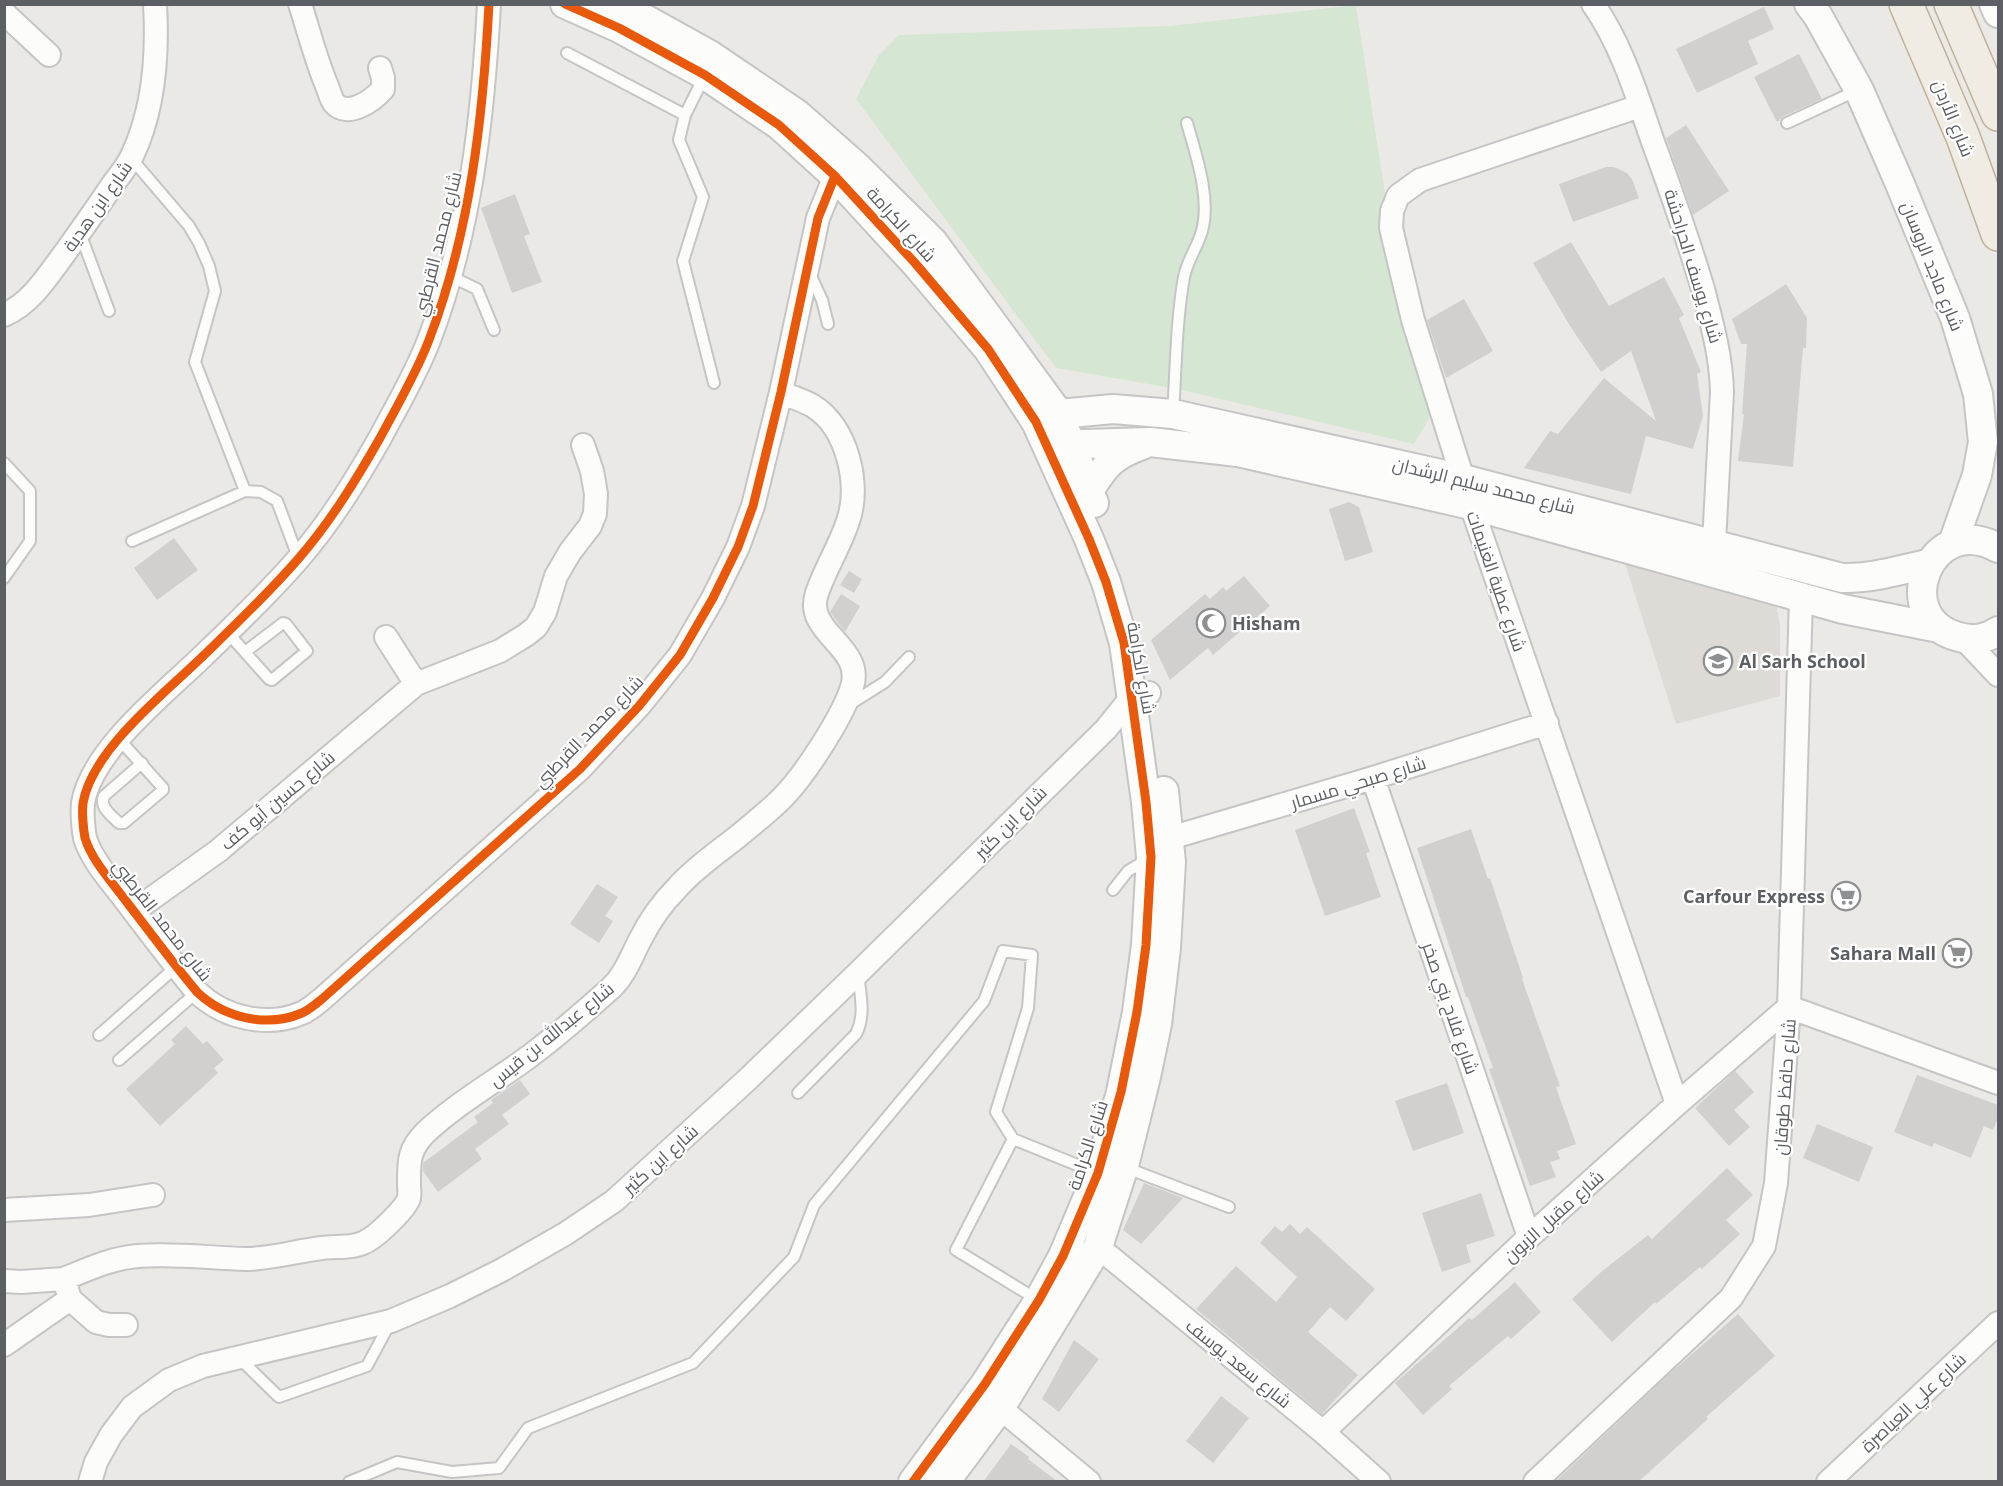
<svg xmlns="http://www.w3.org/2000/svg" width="2003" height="1486" font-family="'Open Sans',Cairo,sans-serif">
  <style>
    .education { fill: #dedbd6 }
    .green { fill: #d5e6d2 }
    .building { fill: #d2d0cf }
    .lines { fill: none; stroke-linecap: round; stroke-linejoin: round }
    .service-casing { stroke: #c5c5c6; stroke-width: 14 }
    .minor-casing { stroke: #c5c5c6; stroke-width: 26 }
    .tertiary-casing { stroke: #c5c5c6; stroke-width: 32 }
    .trunk-casing { stroke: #c0b096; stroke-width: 36 }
    .service { stroke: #fcfcfb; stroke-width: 10 }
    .minor { stroke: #fcfcfb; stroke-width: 22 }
    .tertiary { stroke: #fcfcfb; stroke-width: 28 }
    .trunk { stroke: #f0ece4; stroke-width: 33 }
    .cycleway-casing { stroke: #fff; stroke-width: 13 }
    .cycleway { stroke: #e8590c; stroke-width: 9 }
    .labels { text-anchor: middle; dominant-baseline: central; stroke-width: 4.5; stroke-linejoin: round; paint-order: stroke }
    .street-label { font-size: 18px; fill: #5c5f63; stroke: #fff }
    .poi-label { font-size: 18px; font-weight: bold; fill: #5c5f63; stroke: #fff; text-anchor: start }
  </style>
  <rect width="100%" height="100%" fill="#ebe9e6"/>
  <path class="education" d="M 1624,560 L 1774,592 L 1780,625 L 1780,696 L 1676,724 Z"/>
  <path class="green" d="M 1356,5 L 1394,253 L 1434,410 L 1414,444 L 1177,389 L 1056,368 L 856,99 L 879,55 L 899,35 L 1170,26 Z"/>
  <path class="building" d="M 1764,7 L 1774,29 L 1748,41 L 1758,64 L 1697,93 L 1676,49 Z
    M 1799,54 L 1822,99 L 1784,116 L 1777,122 L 1754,77 Z
    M 1686,125 L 1729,191 L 1693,215 L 1666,138 Z
    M 1606,167 L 1614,167 L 1627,173 L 1632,179 L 1639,198 L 1573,222 L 1559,184 Z
    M 515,194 L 530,234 L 524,236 L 542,282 L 512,293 L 481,208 Z
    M 1571,242 L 1609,306 L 1664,277 L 1684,315 L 1679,318 L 1701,372 L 1697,374 L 1703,416 L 1693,449 L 1646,436 L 1631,494 L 1524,468 L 1550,431 L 1558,434 L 1604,378 L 1656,421 L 1631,351 L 1601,372 L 1570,326 L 1533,263 Z
    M 1786,284 L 1807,318 L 1806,348 L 1803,348 L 1793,467 L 1738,461 L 1744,414 L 1742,414 L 1747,344 L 1741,344 L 1732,319 Z
    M 1464,299 L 1493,351 L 1446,378 L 1427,320 Z
    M 1349,502 L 1359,507 L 1373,552 L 1345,561 L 1329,509 Z
    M 174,538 L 198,570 L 157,600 L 134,568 Z
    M 849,571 L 862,579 L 854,593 L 840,585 Z
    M 1244,576 L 1270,606 L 1213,655 L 1208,648 L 1170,680 L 1151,640 L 1205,594 L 1210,599 L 1223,587 L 1226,591 Z
    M 841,594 L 860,606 L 845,632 L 830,612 Z
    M 1354,808 L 1370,852 L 1366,853 L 1381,897 L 1325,916 L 1295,830 Z
    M 1471,829 L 1488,879 L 1490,878 L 1523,978 L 1522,979 L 1560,1086 L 1556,1087 L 1576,1144 L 1557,1151 L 1560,1159 L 1550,1162 L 1556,1177 L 1530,1186 L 1489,1069 L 1493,1068 L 1468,997 L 1466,997 L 1417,848 Z
    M 597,884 L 618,897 L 605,916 L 613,921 L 599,943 L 570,924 Z
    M 186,1026 L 203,1044 L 207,1041 L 224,1060 L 214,1068 L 218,1073 L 160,1126 L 126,1089 L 175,1044 L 171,1040 Z
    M 1735,1071 L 1754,1092 L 1734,1110 L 1750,1127 L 1729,1146 L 1695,1108 Z
    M 1917,1075 L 1998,1105 L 1998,1118 L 1993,1130 L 1984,1126 L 1971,1158 L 1934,1143 L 1932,1147 L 1894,1132 Z
    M 520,1080 L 530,1094 L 502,1115 L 509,1124 L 475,1149 L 482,1159 L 438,1192 L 423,1171 L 423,1163 L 478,1122 L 474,1117 L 493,1103 L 491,1100 Z
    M 1447,1083 L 1464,1133 L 1413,1151 L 1395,1101 Z
    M 1817,1124 L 1873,1147 L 1859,1182 L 1803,1158 Z
    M 1727,1168 L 1753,1195 L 1726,1220 L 1740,1234 L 1702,1269 L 1700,1267 L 1656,1304 L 1655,1302 L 1612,1342 L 1572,1299 L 1601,1272 L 1648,1235 L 1652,1239 Z
    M 1144,1183 L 1183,1198 L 1141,1244 L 1123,1230 Z
    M 1481,1193 L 1495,1236 L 1466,1245 L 1471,1262 L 1442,1272 L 1422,1213 Z
    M 1290,1224 L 1300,1234 L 1307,1227 L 1375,1289 L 1346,1321 L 1330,1307 L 1308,1332 L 1358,1375 L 1322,1414 L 1196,1309 L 1236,1266 L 1276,1302 L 1297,1277 L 1260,1243 L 1275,1226 L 1282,1232 Z
    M 1515,1282 L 1541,1312 L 1511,1339 L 1508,1336 L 1449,1386 L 1452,1389 L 1423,1415 L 1395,1383 L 1469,1318 L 1472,1320 Z
    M 1738,1314 L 1775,1356 L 1706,1417 L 1708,1419 L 1638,1482 L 1555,1482 L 1669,1374 Z
    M 1074,1340 L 1099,1359 L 1059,1412 L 1042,1399 Z
    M 1221,1396 L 1249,1418 L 1213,1463 L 1186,1441 Z
    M 1011,1444 L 1029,1457 L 1028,1459 L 1058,1482 L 983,1482 Z"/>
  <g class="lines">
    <g class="service-casing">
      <path id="service" d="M 567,53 L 685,115
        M 705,75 L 685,115 L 679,140 L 703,197 L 683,261 L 714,383
        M 1787,123 L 1858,90
        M 131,158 L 189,226 L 199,243 L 209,266 L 215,291 L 195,362 L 245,491
        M 80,233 L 109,311
        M 810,274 L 822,300 L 828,324
        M 450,276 L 477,289 L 494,330
        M 1173,414 C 1176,369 1176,322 1184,277 C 1187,261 1198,246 1202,231 C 1211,198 1196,155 1187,123
        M 4,463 L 30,491 L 30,541 L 4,578
        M 132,541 L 245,491 L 261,492 L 277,501 L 298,557
        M 228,633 L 269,679 L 272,680 L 307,651 L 286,624 L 283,623 L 245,652
        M 847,706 L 885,682 L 909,657
        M 118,738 L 163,788 L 163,790 L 124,823 L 119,823 C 111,815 99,807 104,796 L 142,763
        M 1113,890 L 1128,871 L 1148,859
        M 99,1035 L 176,967
        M 119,1060 L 197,992
        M 798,1093 L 856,1034 C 866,1015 860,994 858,973
        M 1013,1139 L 956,1250 L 1038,1300
        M 1124,1167 L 1229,1207
        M 239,1358 L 279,1397 L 367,1366 L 390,1323
        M 349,1482 L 397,1462 L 452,1472 L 499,1468 L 528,1428 L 693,1363 L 794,1257 L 814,1205 L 984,1001 L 1003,951 L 1032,955 L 1028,1008 L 996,1112 L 1013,1139 L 1097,1173"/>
    </g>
    <g class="minor-casing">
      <path id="minor" d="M 300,4 C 309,32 316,60 327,86 C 329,91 331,99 334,103 C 348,119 373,100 383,89 L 383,78 L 380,68
        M 489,4 C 483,118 470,233 429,340 C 416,374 397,406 380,438 C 356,480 331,521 299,558 C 269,593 235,625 202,657 C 164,694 92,750 83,803 C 82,812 83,828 85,838 C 92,861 112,882 126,901 C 149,931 172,962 197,992 C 224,1018 267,1028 302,1013 C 309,1010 316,1004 322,999 L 580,769 L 639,706 L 680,655 L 713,598 L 738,547 L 753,506 L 781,392 L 818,218 L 835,176
        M 1593,4 C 1622,45 1637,96 1653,142 C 1671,191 1688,239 1703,289 C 1712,324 1721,355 1722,392 L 1714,543
        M 4,13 L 49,55
        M 1640,106 L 1420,180 L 1398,196 L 1392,211 L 1391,228 L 1413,320 L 1471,505 L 1677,1104
        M 4,315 C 32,303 49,274 67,250 C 82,229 97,208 111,187 C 118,177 127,167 132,156 C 154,110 158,55 155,4
        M 386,637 L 416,684
        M 1964,639 L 1998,675
        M 1373,778 L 1529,1237
        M 1170,838 L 1373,778 L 1547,723
        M 134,911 L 218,851 L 416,684 L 500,651 L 526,635 L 536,627 L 545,612 L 556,576 L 570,552 L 590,526 L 595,514 L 596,494 L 592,471 L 583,445
        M 1789,1007 L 1998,1083
        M 4,1210 L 89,1205 L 153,1195
        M 1098,1247 L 1323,1432 L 1379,1482
        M 64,1279 C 88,1269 112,1258 138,1256 C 174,1253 209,1258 245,1259 C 271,1259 296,1251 322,1248 C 338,1246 357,1249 370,1239 C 380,1233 406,1208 409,1198 C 410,1193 409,1188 409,1184 C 409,1161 408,1150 426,1132 C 455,1105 491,1084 523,1061 C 554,1039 583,1013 611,988 C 625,975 631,957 640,940 C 649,922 663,902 677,888 C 697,865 725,848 748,828 C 760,818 774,807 785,795 C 806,773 843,716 852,687 C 865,646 803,633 817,593 C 825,569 840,546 848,521 C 861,485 847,427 813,406 C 803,400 791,397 781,392
        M 4,1281 L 21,1282 L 64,1279 L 70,1299 L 96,1322 L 109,1325 L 126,1325
        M 4,1345 L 70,1299
        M 1000,1408 L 1089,1482
        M 1323,1432 L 1529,1237 L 1677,1104 L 1789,1007
        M 90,1482 L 96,1462 L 111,1435 L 132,1407 L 169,1380 L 203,1366 L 391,1321 L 450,1296 L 502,1270 L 565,1234 L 614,1201 L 748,1079 L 858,973 L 1106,729 L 1131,698 L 1149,693
        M 1535,1482 L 1731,1298 L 1764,1246 L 1776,1183 L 1789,1007 L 1801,597
        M 1828,1482 L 1998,1323"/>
    </g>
    <g class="tertiary-casing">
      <path id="tertiary" d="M 565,4 L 619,28 L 705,75 L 779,125 L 835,176 L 915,263 L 988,349 L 1036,422 L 1089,539 L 1106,582 L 1124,643 L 1146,802 L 1151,857 L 1146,945 L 1137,1012 L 1121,1092 L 1098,1173 L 1063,1256 L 1039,1300 L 985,1384 L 913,1482
        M 614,4 L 636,14 L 710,55 L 797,114 L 856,166 L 933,242 L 1059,414 L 1094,503
        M 1809,4 L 1818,16 L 1859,90 L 1900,184 L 1955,318 L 1978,394 L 1983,442 L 1977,475 L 1953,543
        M 1994,4 L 1998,13
        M 1043,419 L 1059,414 L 1113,409 L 1173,414 L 1463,479 L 1842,578 C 1871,579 1899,570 1928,564
        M 1052,445 L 1150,442 L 1238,452 L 1471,505 L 1843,609 L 1939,628
        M 1089,491 C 1105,465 1113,455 1142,445
        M 1998,548 C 1930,510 1888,619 1959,637 C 1972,641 1987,639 1998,631
        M 945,1482 L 1000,1408 L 1098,1247 L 1124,1166 L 1146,1077 L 1157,1024 L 1166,948 L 1171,862 L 1164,791"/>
    </g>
    <g class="trunk-casing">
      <path id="trunk" d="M 1906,4 L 1963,137 L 1998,234
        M 1951,4 L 1998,114"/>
    </g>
    <use href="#service" class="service"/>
    <use href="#minor" class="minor"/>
    <use href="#tertiary" class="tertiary"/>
    <use href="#trunk" class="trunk"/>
    <g class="cycleway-casing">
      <path id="cycleway" d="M 489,4 C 483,118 470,233 429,340 C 416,374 397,406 380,438 C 356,480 331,521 299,558 C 269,593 235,625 202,657 C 164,694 92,750 83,803 C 82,812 83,828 85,838 C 92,861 112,882 126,901 C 149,931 172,962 197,992 C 224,1018 267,1028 302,1013 C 309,1010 316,1004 322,999 L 580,769 L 639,706 L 680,655 L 713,598 L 738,547 L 753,506 L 781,392 L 818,218 L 835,176
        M 565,4 L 619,28 L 705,75 L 779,125 L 835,176 L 915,263 L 988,349 L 1036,422 L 1089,539 L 1106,582 L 1124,643 L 1146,802 L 1151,857 L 1146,945 L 1137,1012 L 1121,1092 L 1098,1173 L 1063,1256 L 1039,1300 L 985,1384 L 913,1482"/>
    </g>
    <use href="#cycleway" class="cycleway"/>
  </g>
  <defs>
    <g id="mosque-ring" transform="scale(1.5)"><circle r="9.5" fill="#fff" stroke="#8e8f91" stroke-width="1.5"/><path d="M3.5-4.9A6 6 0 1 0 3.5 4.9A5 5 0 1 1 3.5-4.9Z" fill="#8e8f91"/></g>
    <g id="school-ring" transform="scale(1.5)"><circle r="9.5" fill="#fff" stroke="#8e8f91" stroke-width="1.5"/><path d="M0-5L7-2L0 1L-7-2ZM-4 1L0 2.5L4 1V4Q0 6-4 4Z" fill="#8e8f91"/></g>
    <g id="supermarket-ring" transform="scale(1.5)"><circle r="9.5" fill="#fff" stroke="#8e8f91" stroke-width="1.5"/><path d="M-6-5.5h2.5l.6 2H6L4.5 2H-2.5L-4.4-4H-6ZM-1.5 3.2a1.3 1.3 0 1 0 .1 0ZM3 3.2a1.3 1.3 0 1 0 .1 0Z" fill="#8e8f91"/></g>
  </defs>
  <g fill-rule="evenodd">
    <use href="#mosque-ring" x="1211" y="623"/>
    <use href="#school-ring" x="1718" y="661"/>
    <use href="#supermarket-ring" x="1846" y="896"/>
    <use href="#supermarket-ring" x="1957" y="953"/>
  </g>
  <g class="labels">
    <g class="street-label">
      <text transform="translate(1954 118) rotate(68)">شارع الأردن</text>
      <text transform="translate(97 206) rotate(-55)">شارع ابن هدية</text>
      <text transform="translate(902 224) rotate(48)">شارع الكرامة</text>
      <text transform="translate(437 244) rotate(-76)">شارع محمد القرطبي</text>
      <text transform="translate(1694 266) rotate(73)">شارع يوسف الحراحشة</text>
      <text transform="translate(1933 266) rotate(68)">شارع ماجد الروسان</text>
      <text transform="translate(1484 485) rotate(14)">شارع محمد سليم الرشدان</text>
      <text transform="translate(1497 581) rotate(71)">شارع عطية الغنيمات</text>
      <text transform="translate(1142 668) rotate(80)">شارع الكرامة</text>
      <text transform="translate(588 731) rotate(-46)">شارع محمد القرطبي</text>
      <text transform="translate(1358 782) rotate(-17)">شارع صبحي مسمار</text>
      <text transform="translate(277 800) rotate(-40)">شارع حسين أبو كف</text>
      <text transform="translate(1010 822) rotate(-45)">شارع ابن كثير</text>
      <text transform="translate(163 920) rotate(52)">شارع محمد القرطبي</text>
      <text transform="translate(1451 1008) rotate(71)">شارع فلاح بني صخر</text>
      <text transform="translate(551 1034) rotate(-39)">شارع عبدالله بن قيس</text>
      <text transform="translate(1784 1087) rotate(-86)">شارع حافظ طوقان</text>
      <text transform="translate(1087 1145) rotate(-72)">شارع الكرامة</text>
      <text transform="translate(660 1159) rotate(-42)">شارع ابن كثير</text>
      <text transform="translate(1553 1216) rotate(-42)">شارع مقبل الزبون</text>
      <text transform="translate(1239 1363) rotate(39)">شارع سعد يوسف</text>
      <text transform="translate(1913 1402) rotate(-43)">شارع علي العياصرة</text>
    </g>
    <g class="poi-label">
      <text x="1232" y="623">Hisham</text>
      <text x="1739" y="661">Al Sarh School</text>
      <text x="1825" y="896" text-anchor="end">Carfour Express</text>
      <text x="1936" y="953" text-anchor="end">Sahara Mall</text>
    </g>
  </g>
  <rect width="2003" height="1486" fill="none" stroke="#5c5f63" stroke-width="12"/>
</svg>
